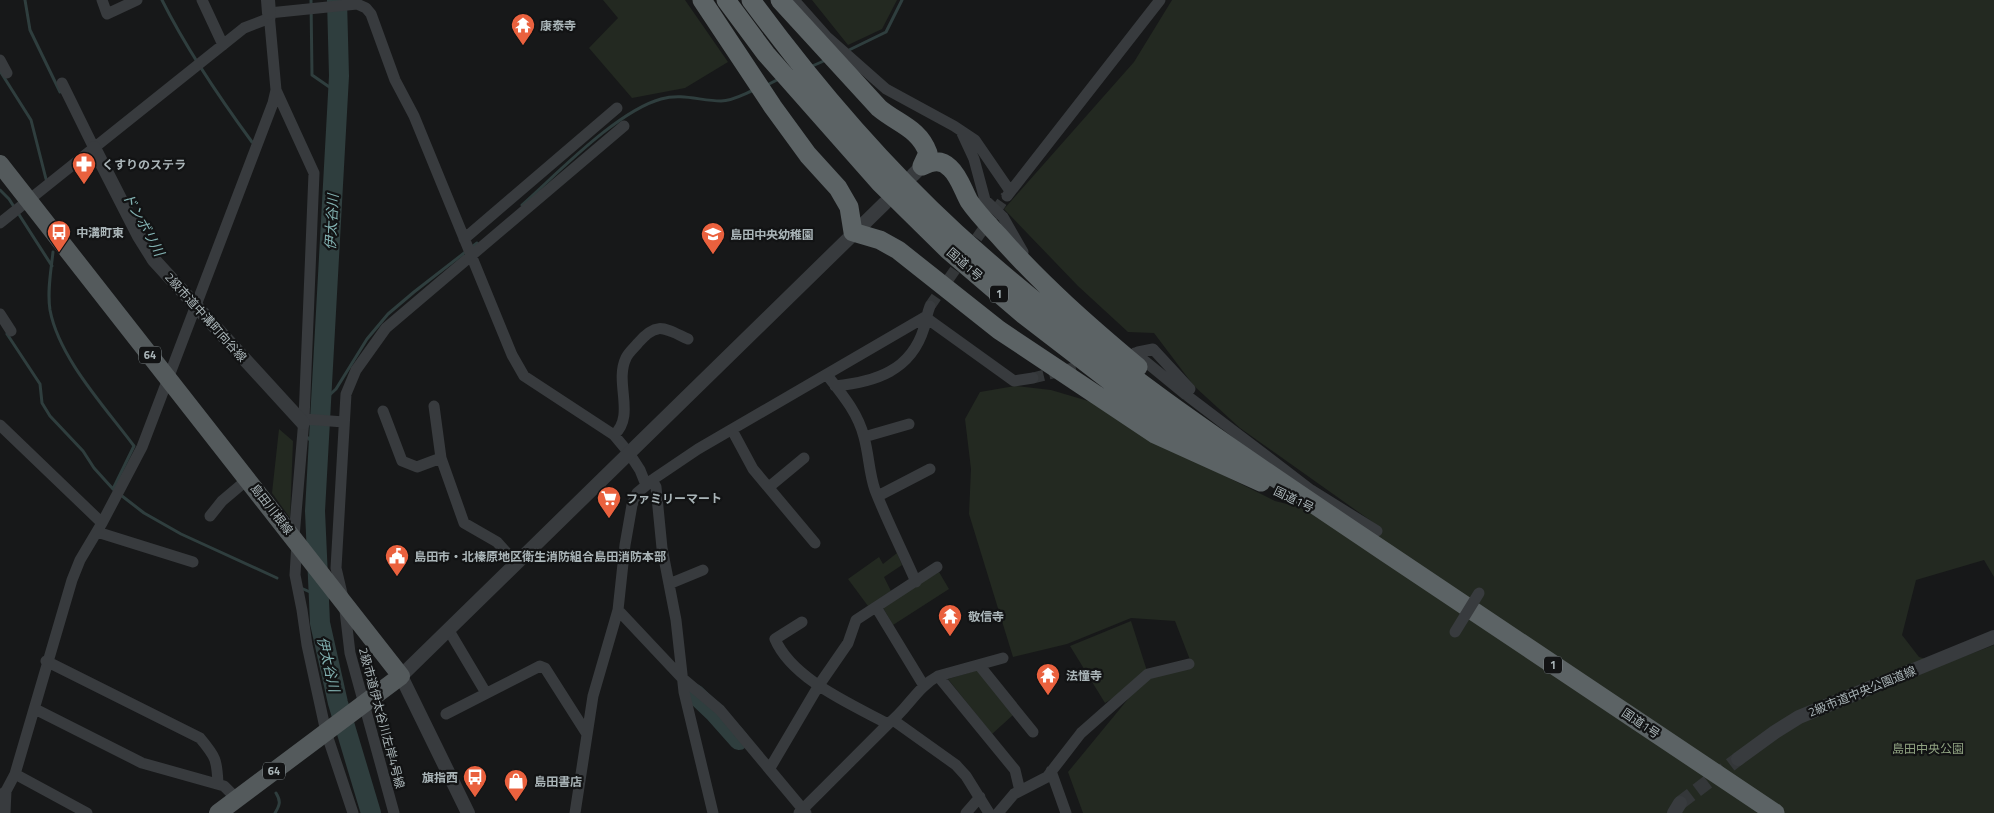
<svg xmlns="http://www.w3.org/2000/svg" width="1994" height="813" font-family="'Titillium Web','Noto Sans JP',sans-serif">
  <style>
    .green { fill: #232921 }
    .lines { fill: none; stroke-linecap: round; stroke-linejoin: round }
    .stream { stroke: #2f3e3e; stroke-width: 3 }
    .river { stroke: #2f3e3e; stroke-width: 20 }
    .minor-tunnel { stroke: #343739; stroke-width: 11; stroke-dasharray: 11 5.5; stroke-linecap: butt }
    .tertiary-tunnel { stroke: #343739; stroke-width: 14; stroke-dasharray: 14 7; stroke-linecap: butt }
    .minor { stroke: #383b3e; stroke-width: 11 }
    .tertiary { stroke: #383b3e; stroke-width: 14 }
    .primary { stroke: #545a5c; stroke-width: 18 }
    .trunk { stroke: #5c6365; stroke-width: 19 }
    .minor-bridge { stroke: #383b3e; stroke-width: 11 }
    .labels { text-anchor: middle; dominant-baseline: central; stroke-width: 4.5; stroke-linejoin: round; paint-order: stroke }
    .shield { fill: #121314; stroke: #7c8487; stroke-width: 1 }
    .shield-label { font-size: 11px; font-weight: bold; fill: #aab5b8 }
    .poi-label { font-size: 12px; font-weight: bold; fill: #aab5b8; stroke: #121314; text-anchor: start }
    .street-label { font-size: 12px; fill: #aab5b8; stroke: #121314 }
    .park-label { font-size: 12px; fill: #8fa281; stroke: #121314 }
    .water-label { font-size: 14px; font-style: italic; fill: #82b1b1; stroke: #121314 }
  </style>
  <rect width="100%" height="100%" fill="#171819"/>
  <path class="green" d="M 603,0 L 685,0 L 728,62 L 685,88 L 632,98 L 589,48 L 618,18 Z
    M 812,0 L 897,0 L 882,29 L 848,45 Z
    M 1172,0 L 1994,0 L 1994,577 L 1984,560 L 1916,580 L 1902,635 L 1919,657 L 1944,664 L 1994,645 L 1994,813 L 1083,813 L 1068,772 L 1147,676 L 1105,703 L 1070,646 L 1131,621 L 1148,674 L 1192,665 L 1175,621 L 1131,618 L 1067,644 L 1013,657 L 969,514 L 971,469 L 965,419 L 980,392 L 1015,386 L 1051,390 L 1095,403 L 1165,446 L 1275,501 L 1381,528 L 1240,428 L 1194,386 L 1154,333 L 1128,332 L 1078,286 L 1004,209 L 1134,62 Z
    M 279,429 L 293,441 L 290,518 L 272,493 Z
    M 897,553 L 902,565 L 884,577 L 891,591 L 868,606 L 848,579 L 879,557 L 883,564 Z
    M 939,572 L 949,589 L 893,625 L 882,606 Z
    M 978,670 L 1013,715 L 992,734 L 948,679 Z"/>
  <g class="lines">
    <path class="stream" d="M 25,0 L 30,30 L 60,92
      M 162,0 C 187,50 219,97 252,142
      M 311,0 L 312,75 L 338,93
      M 847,51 L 886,32 L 902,0
      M 810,67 L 826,60
      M 0,71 L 31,120 L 46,179
      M 767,85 L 779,79
      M 0,190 L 9,199 L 52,266
      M 522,205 C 557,174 617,111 661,99 C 682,93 701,101 721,101 C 732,101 744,94 754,90
      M 53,252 C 51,271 47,291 50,310 C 59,358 105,407 134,446 L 113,489
      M 7,334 L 40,384 L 42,403 L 50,416 L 83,451 L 94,468 L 113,489 L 144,513 L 181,534 L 277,578
      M 321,403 L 336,389 L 367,339 L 388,314 L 414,292 L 477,243
      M 306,436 L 313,443 L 318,445
      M 301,588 L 319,596
      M 275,813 C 280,805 281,801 276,793"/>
    <path class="river" d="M 337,0 L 339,76 L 315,511 L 320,623 L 338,703 L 371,813
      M 695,694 L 715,713 L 739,740"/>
    <path class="minor-tunnel" d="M 930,306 L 1006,196
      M 1033,378 L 1089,364"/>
    <path class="tertiary-tunnel" d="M 1680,803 L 1738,759"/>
    <path class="minor" d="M 102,0 L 107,14 L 137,0
      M 202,0 L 223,45
      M 794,0 L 826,36 L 886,89 L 954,126 L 975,140 L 1010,191
      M 0,60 L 7,73
      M 62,83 L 94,148
      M 276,90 L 314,173 L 304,419 L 294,537
      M 961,131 L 974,159 L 985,200 L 1003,217 L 1023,252
      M 1007,196 L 1160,0
      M 0,223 L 244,28 L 270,18
      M 464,239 L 617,108
      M 0,314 L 11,331
      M 1138,352 L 1153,349 L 1190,389 L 1185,394
      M 1135,353 L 1185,394 L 1311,490 L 1377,531
      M 827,375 C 842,394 858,413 864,437 C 869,455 869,473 875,490 C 887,521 903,552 916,582
      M 835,386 C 875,382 911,371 924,328 C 927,320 926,316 930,306
      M 434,406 L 441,458 L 464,523 L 497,542 L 516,563
      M 383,411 L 402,461 L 417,467 L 441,458
      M 304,419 L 344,422
      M 0,425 L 102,523
      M 732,430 L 753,469 L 815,543
      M 614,435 C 636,415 614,383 626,358 C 628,353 634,348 638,343 C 657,321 664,328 688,339
      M 864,437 L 909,424
      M 652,480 L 656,487 L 662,548 L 676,620 L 684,692 L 713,813
      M 769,487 L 804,458
      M 878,496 L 930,469
      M 210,516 L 222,501 L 248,479
      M 97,532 L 193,562
      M 297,542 L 295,575 L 302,610 L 307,645 L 326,732 L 353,813
      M 669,584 L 703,570
      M 876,607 L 924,686
      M 618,610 L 682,678 L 720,710 L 806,813
      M 802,622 L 775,639 C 792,679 851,704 888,724
      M 448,629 L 486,693
      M 46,661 L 200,738 C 216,757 217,760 218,784
      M 979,665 L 1033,732
      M 938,676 L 1015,770 L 1020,791
      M 35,709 L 142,763 L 224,786 L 237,799
      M 446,714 L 540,666 L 545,668 L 587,734
      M 893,720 L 956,765 L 966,776 L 989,813
      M 770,768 L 819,685 L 848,643 L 856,620 L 937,567
      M 1051,771 L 1066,813
      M 15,774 L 87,813
      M 0,796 L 6,791 L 15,774 L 72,580 L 80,560 L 102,523 L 142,447 L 273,103 L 276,90 L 269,13 L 357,4 L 366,8 L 371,14 L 395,80 L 414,116 L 512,355 L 524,376 L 614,435 L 629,453 L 640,470 L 646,485
      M 5,813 L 6,791
      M 394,813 L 350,653 L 344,602 L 336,568 L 346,394 L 356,370 L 386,328 L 624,126
      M 575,813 L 593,696 L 618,610 L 625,545 L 632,505 L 637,493 L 655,478 L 698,449 L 925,317 L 1014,381 L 1033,378
      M 799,813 L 888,724 C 907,710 917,687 938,676 L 1003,658
      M 966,813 L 980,797
      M 998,813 L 1014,794 L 1047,777 L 1081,733 L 1148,674 L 1189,664"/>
    <path class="tertiary" d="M 268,0 L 269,13
      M 94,148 L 139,236 L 154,260 L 303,423
      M 913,175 L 922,166
      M 1738,759 L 1775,732 L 1799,717 L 1994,637
      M 468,813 L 401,676 L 885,203
      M 1674,813 L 1680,803"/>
    <path class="primary" d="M 0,164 L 401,676 L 218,813"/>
    <path class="trunk" d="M 702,0 L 773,107 L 808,155 L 838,188 L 849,207 L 853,232 L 880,240 L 898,250 L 999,330 L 1155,434 L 1261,482
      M 726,0 L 766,54 L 880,183 L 948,250 L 1024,315 L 1128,395 L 1224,458
      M 751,0 C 812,83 880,163 956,233 C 1088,353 1237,453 1385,552 C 1515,639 1645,726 1775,813
      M 780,0 L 879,108 C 898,124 919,128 928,153 L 922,166
      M 922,166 C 933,161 941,159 950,168 C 959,176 963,190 969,201 C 977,213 989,225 999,236 C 1041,284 1089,326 1138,367"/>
    <path class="minor-bridge" d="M 1455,632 L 1479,593"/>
  </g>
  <defs>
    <g id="temple-pin" transform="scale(1.25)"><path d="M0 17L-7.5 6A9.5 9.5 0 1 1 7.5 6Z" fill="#ea613e" stroke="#121314"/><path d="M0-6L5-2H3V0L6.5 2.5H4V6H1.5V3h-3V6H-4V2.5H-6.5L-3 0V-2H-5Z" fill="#fff"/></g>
    <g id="pharmacy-pin" transform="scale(1.25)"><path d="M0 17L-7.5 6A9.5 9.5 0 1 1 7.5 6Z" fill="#ea613e" stroke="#121314"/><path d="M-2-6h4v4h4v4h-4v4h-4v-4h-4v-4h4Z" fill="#fff"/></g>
    <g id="bus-pin" transform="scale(1.25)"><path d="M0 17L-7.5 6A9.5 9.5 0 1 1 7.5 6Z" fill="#ea613e" stroke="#121314"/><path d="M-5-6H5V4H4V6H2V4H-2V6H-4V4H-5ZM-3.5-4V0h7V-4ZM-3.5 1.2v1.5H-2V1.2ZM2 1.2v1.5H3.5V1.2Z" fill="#fff"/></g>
    <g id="school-pin" transform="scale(1.25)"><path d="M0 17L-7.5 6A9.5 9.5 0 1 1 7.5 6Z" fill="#ea613e" stroke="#121314"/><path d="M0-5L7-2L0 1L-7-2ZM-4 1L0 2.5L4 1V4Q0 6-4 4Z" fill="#fff"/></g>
    <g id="supermarket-pin" transform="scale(1.25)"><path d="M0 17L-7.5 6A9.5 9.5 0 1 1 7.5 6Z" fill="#ea613e" stroke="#121314"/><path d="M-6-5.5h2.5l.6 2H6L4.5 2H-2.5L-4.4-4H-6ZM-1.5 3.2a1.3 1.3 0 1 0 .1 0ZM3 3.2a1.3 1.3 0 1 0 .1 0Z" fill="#fff"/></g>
    <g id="civic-pin" transform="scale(1.25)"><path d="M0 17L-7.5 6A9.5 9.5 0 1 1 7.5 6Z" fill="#ea613e" stroke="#121314"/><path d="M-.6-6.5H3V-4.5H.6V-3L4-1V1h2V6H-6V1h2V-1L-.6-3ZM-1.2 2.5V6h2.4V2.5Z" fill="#fff"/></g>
    <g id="shop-pin" transform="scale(1.25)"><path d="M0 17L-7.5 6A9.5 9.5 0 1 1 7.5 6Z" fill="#ea613e" stroke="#121314"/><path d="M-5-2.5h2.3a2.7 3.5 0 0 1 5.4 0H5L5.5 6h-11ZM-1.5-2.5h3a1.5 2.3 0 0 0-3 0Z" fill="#fff"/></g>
  </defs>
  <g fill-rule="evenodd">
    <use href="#temple-pin" x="523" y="25"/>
    <use href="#pharmacy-pin" x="84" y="164"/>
    <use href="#bus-pin" x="59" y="232"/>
    <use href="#school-pin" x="713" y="234"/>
    <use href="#supermarket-pin" x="609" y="498"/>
    <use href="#civic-pin" x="397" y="556"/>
    <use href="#temple-pin" x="950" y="616"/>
    <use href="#temple-pin" x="1048" y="675"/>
    <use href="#bus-pin" x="475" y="777"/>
    <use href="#shop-pin" x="516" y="781"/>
  </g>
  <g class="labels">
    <g class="shield">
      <rect x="990" y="285.5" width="18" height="17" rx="4"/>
      <rect x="139" y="346.5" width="22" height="17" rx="4"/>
      <rect x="1544" y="656.5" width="18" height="17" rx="4"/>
      <rect x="263" y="762.5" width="22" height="17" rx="4"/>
    </g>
    <g class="shield-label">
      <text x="999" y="294">1</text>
      <text x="150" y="355">64</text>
      <text x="1553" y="665">1</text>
      <text x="274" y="771">64</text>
    </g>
    <g class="poi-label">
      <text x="540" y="25">康泰寺</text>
      <text x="102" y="164">くすりのステラ</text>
      <text x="76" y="232">中溝町東</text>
      <text x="730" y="234">島田中央幼稚園</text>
      <text x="626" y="498">ファミリーマート</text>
      <text x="414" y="556">島田市・北榛原地区衛生消防組合島田消防本部</text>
      <text x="968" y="616">敬信寺</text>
      <text x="1066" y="675">法憧寺</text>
      <text x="458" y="777" text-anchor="end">旗指西</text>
      <text x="534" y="781">島田書店</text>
    </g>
    <g class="street-label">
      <text transform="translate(965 264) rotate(41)">国道1号</text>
      <text transform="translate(206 317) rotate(48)">2級市道中溝町向谷線</text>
      <text transform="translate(1294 499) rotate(26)">国道1号</text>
      <text transform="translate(272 509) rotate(52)">島田川根線</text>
      <text transform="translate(1862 691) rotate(-22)">2級市道中央公園道線</text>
      <text transform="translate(382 718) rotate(75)">2級市道伊太谷川左岸4号線</text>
      <text transform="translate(1641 723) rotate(34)">国道1号</text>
    </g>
    <g class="park-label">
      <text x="1928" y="748">島田中央公園</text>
    </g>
    <g class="water-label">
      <text transform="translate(331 222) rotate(-87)">伊太谷川</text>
      <text transform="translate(144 224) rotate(61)">ドンボリ川</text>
      <text transform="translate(329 664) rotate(77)">伊太谷川</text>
    </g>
  </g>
</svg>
